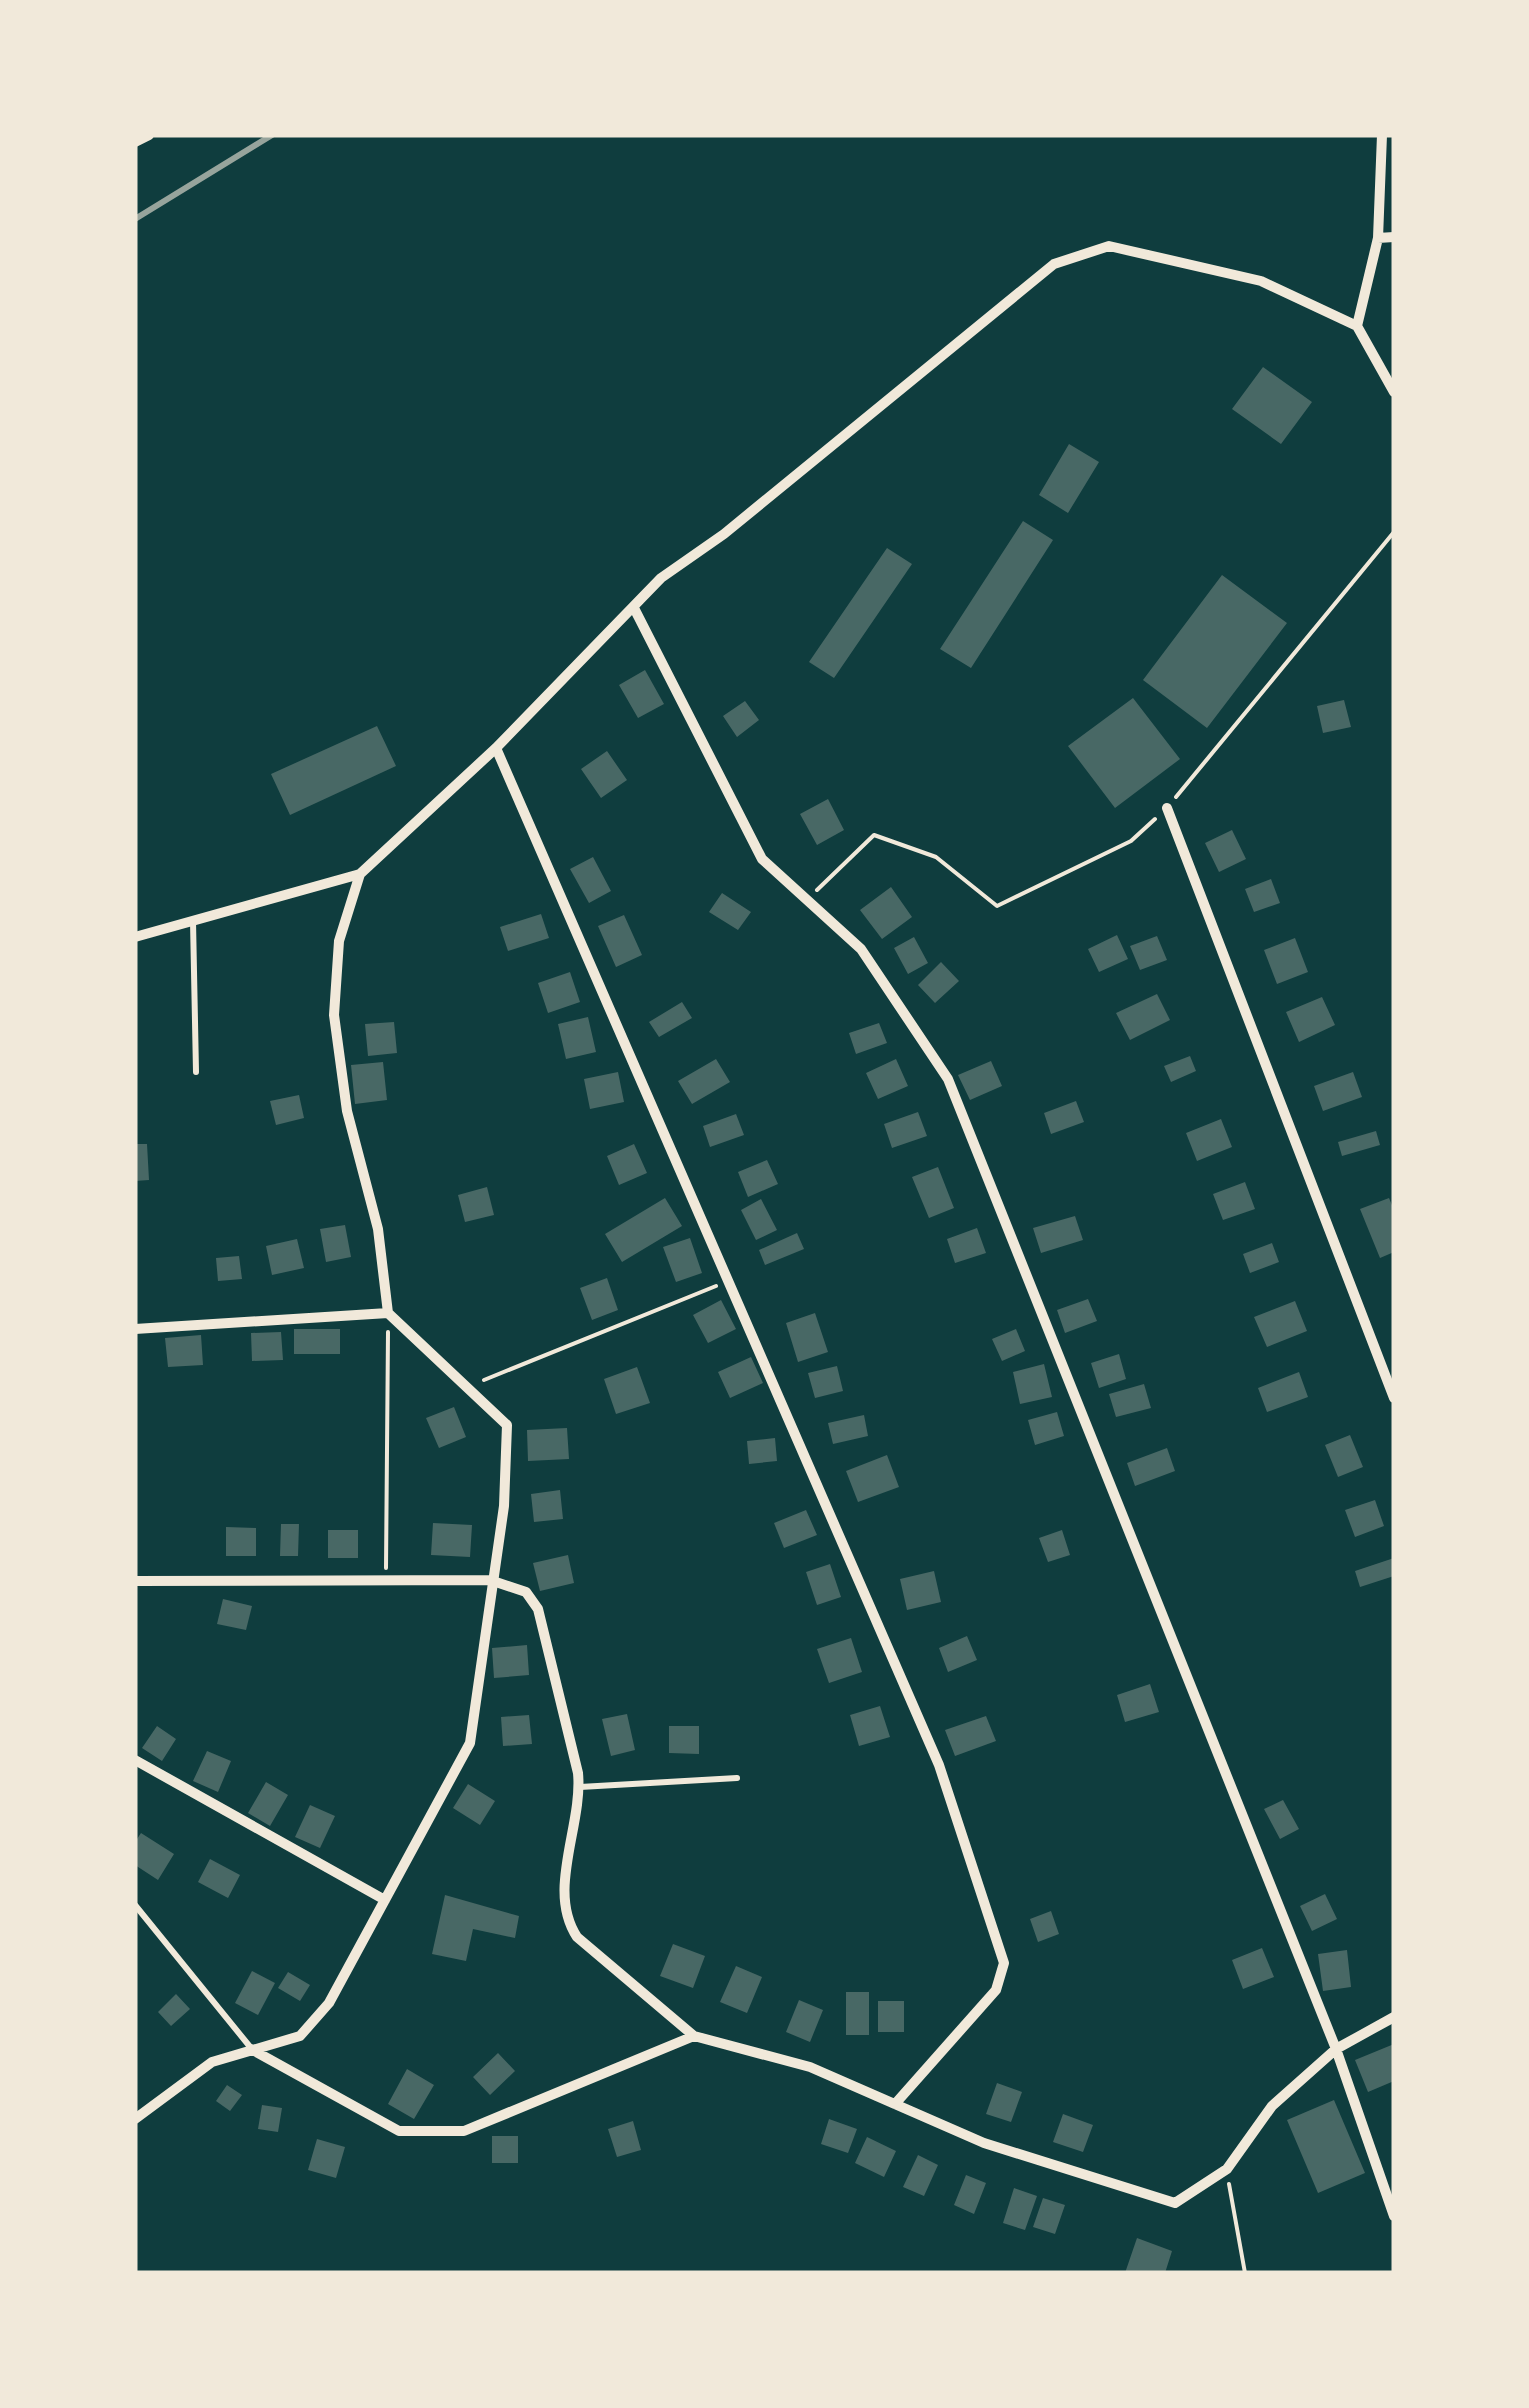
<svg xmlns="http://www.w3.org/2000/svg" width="1529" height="2408" font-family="Manrope,sans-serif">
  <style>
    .building { fill: #486865 }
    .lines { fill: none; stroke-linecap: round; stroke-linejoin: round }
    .path { stroke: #f1e9da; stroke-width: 4 }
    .service { stroke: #f1e9da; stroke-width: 6 }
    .minor { stroke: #f1e9da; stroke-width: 10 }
    .rail { stroke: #97a49c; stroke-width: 6 }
  </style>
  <rect width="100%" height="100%" fill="#0f3d3e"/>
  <path class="building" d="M 1263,367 L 1312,402 L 1281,444 L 1232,409 Z
    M 1069,444 L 1099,462 L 1068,513 L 1039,495 Z
    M 1023,521 L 1053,540 L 971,668 L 940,649 Z
    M 887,548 L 912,564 L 834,678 L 809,662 Z
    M 1222,575 L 1287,623 L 1207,728 L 1143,680 Z
    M 645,670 L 664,704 L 638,718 L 619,685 Z
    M 1133,698 L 1180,759 L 1115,808 L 1068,746 Z
    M 1344,700 L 1351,727 L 1323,733 L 1317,706 Z
    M 745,701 L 759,720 L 737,737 L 723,716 Z
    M 377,726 L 396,766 L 290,815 L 271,774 Z
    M 607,751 L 627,780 L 601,798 L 581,769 Z
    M 828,799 L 844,830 L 817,845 L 800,814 Z
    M 1232,830 L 1246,859 L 1219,872 L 1205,843 Z
    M 593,857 L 611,891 L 589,903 L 570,869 Z
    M 1271,879 L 1280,903 L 1254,912 L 1245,889 Z
    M 891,887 L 912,917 L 882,939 L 860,910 Z
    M 722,893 L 751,912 L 738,930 L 709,912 Z
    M 541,914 L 549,938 L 508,951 L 500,927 Z
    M 624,915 L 642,955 L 616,967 L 598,926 Z
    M 1117,935 L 1128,959 L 1099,972 L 1088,949 Z
    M 1157,936 L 1167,960 L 1140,970 L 1130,946 Z
    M 914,937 L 928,963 L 908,974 L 894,948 Z
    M 1295,938 L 1308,972 L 1277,984 L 1264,950 Z
    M 941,962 L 959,981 L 935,1003 L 918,985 Z
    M 570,972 L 580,1002 L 548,1013 L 538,983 Z
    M 1157,994 L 1170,1020 L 1130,1040 L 1116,1013 Z
    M 1322,997 L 1335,1025 L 1299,1042 L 1286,1012 Z
    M 682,1002 L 692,1018 L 659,1037 L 649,1022 Z
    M 588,1017 L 596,1052 L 566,1059 L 558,1024 Z
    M 394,1022 L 397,1053 L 368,1056 L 365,1024 Z
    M 879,1023 L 887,1043 L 856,1054 L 849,1033 Z
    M 1190,1056 L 1196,1071 L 1171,1082 L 1164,1066 Z
    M 716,1059 L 730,1082 L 692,1104 L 678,1081 Z
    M 896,1059 L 908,1086 L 878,1099 L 866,1073 Z
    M 991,1061 L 1002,1086 L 970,1100 L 958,1075 Z
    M 383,1062 L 387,1100 L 355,1104 L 351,1065 Z
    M 618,1072 L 624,1102 L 590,1109 L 584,1079 Z
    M 1353,1072 L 1362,1097 L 1323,1111 L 1314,1086 Z
    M 299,1095 L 304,1118 L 276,1125 L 270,1101 Z
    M 1076,1101 L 1084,1122 L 1051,1134 L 1044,1113 Z
    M 918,1112 L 927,1136 L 892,1148 L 884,1124 Z
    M 736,1114 L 744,1135 L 710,1147 L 703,1126 Z
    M 1221,1119 L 1232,1147 L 1197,1161 L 1186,1133 Z
    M 1376,1131 L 1380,1145 L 1342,1156 L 1338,1142 Z
    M 135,1144 L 147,1144 L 149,1180 L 135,1181 Z
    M 634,1144 L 647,1173 L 619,1185 L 607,1156 Z
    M 767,1160 L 778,1184 L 748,1197 L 738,1172 Z
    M 938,1167 L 954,1208 L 929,1218 L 912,1177 Z
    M 1245,1182 L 1255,1209 L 1223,1220 L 1213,1194 Z
    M 487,1187 L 494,1215 L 465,1222 L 458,1195 Z
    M 665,1198 L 682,1226 L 622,1262 L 605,1234 Z
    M 1389,1198 L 1394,1210 L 1394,1252 L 1380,1258 L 1360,1209 Z
    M 761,1199 L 777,1230 L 756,1240 L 741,1210 Z
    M 1075,1216 L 1083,1240 L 1041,1253 L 1033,1228 Z
    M 345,1225 L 351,1257 L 326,1262 L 320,1229 Z
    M 977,1228 L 986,1253 L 955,1263 L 947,1239 Z
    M 797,1233 L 804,1249 L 765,1265 L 759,1250 Z
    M 690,1238 L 702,1273 L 676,1282 L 663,1247 Z
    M 297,1239 L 304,1268 L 272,1275 L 266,1246 Z
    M 1272,1243 L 1279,1262 L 1250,1273 L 1243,1254 Z
    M 239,1256 L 242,1279 L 218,1281 L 216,1258 Z
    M 607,1278 L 618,1310 L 592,1320 L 580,1288 Z
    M 1088,1299 L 1097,1321 L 1065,1333 L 1057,1310 Z
    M 721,1300 L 736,1329 L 708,1343 L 693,1315 Z
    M 1295,1301 L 1307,1331 L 1267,1347 L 1254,1317 Z
    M 815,1313 L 828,1352 L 798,1362 L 786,1323 Z
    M 294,1329 L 340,1329 L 340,1354 L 294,1354 Z
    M 1016,1329 L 1025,1351 L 1002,1361 L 992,1339 Z
    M 281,1332 L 283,1360 L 252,1361 L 251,1333 Z
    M 201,1335 L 203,1365 L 168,1367 L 165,1338 Z
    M 1119,1354 L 1126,1379 L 1099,1388 L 1091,1363 Z
    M 751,1357 L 763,1383 L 730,1398 L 718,1372 Z
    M 1044,1364 L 1052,1397 L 1020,1404 L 1013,1372 Z
    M 837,1366 L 843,1391 L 815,1398 L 808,1373 Z
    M 637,1367 L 650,1403 L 616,1414 L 604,1379 Z
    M 1299,1372 L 1308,1397 L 1267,1412 L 1258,1388 Z
    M 1144,1384 L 1151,1408 L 1116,1417 L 1109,1394 Z
    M 454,1407 L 466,1437 L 439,1448 L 426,1418 Z
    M 1057,1412 L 1064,1436 L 1035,1445 L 1028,1420 Z
    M 864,1415 L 868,1436 L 833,1444 L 828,1423 Z
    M 567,1428 L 569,1459 L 528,1461 L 527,1430 Z
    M 1350,1435 L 1363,1467 L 1338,1477 L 1325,1445 Z
    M 775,1438 L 777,1461 L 749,1464 L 747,1441 Z
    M 1167,1448 L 1175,1471 L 1135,1486 L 1127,1463 Z
    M 887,1455 L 899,1487 L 858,1502 L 846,1471 Z
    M 560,1490 L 563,1519 L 534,1522 L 531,1494 Z
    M 1375,1500 L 1384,1526 L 1355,1537 L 1345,1510 Z
    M 806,1510 L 817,1535 L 784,1548 L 774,1523 Z
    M 433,1523 L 472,1525 L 470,1557 L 431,1555 Z
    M 281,1524 L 299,1524 L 298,1556 L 280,1556 Z
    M 226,1527 L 256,1528 L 256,1556 L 226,1556 Z
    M 328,1530 L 358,1530 L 358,1558 L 328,1558 Z
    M 1062,1530 L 1070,1555 L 1048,1562 L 1039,1538 Z
    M 568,1555 L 574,1583 L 540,1591 L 533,1563 Z
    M 1394,1558 L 1394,1576 L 1360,1587 L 1355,1571 Z
    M 830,1564 L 841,1597 L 817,1605 L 806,1572 Z
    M 934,1571 L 941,1602 L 907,1610 L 900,1579 Z
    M 223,1599 L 252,1606 L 246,1630 L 217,1624 Z
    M 967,1636 L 977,1660 L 948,1672 L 939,1648 Z
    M 851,1638 L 862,1672 L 829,1683 L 817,1649 Z
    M 527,1645 L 529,1675 L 494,1678 L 492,1648 Z
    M 1150,1684 L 1159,1712 L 1125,1722 L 1117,1695 Z
    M 880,1706 L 890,1737 L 859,1746 L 850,1715 Z
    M 627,1714 L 635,1750 L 611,1756 L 602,1719 Z
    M 529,1715 L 532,1744 L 503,1746 L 501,1717 Z
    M 986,1716 L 996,1741 L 955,1756 L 945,1730 Z
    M 157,1726 L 176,1739 L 162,1761 L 142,1748 Z
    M 669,1726 L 699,1726 L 699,1754 L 669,1753 Z
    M 207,1751 L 231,1761 L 218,1792 L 193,1781 Z
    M 266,1782 L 288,1795 L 270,1826 L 248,1813 Z
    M 468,1784 L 495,1801 L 480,1825 L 453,1808 Z
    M 1283,1800 L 1299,1829 L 1280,1839 L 1264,1809 Z
    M 310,1805 L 335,1816 L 320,1848 L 295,1837 Z
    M 141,1833 L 174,1854 L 158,1880 L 135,1865 L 135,1842 Z
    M 210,1859 L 240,1875 L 228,1898 L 198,1882 Z
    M 1325,1894 L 1337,1919 L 1312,1931 L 1300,1906 Z
    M 445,1895 L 519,1916 L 515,1938 L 473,1929 L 466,1961 L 432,1954 Z
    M 1051,1911 L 1059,1934 L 1038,1942 L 1030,1919 Z
    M 673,1944 L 705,1956 L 693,1988 L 660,1976 Z
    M 1262,1948 L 1274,1977 L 1243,1989 L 1232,1960 Z
    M 1347,1950 L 1351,1987 L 1323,1991 L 1318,1954 Z
    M 736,1966 L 762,1977 L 747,2013 L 720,2002 Z
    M 252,1971 L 275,1983 L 258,2015 L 235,2003 Z
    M 288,1972 L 310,1985 L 300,2001 L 278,1988 Z
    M 846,1992 L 869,1992 L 869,2035 L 846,2035 Z
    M 176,1994 L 190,2009 L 171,2026 L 158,2012 Z
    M 799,2000 L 823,2010 L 810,2042 L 786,2032 Z
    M 878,2001 L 904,2001 L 904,2032 L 878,2032 Z
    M 1394,2044 L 1394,2081 L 1368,2092 L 1355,2060 Z
    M 498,2053 L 515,2071 L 490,2095 L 473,2077 Z
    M 407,2069 L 434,2085 L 414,2119 L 388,2104 Z
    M 997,2083 L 1022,2092 L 1011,2122 L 986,2114 Z
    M 227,2085 L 242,2095 L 230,2111 L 216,2101 Z
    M 1334,2100 L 1365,2173 L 1318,2193 L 1287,2120 Z
    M 262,2105 L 282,2108 L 278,2132 L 258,2129 Z
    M 1063,2114 L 1093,2125 L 1083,2152 L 1053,2142 Z
    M 829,2119 L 857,2129 L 848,2153 L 821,2144 Z
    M 633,2121 L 641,2150 L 617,2157 L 608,2129 Z
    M 492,2136 L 518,2136 L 518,2163 L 492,2163 Z
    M 867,2137 L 896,2151 L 884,2177 L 855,2163 Z
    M 317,2139 L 345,2147 L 336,2178 L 308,2170 Z
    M 918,2155 L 938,2165 L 924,2196 L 903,2187 Z
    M 966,2175 L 986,2183 L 974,2214 L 954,2205 Z
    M 1014,2188 L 1037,2196 L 1025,2230 L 1003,2223 Z
    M 1043,2198 L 1065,2205 L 1055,2234 L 1033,2227 Z
    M 1137,2238 L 1172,2251 L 1165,2273 L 1125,2273 Z"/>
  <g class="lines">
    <path class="path" d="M 1176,797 L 1394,532
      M 817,890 L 874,835 L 936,857 L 997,906 L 1131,841 L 1155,819
      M 484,1380 L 716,1286
      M 386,1568 L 388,1332
      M 1229,2184 L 1245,2273"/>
    <path class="service" d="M 193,921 L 196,1072
      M 580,1787 L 737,1778
      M 135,1905 L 251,2048"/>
    <path class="minor" d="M 135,142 L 149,135
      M 1378,238 L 1382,135
      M 1357,326 L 1378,238 L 1394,237
      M 1357,326 L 1394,392
      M 634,608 L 762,859 L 861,949 L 948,1079 L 1336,2049 L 1394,2216
      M 496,748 L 939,1765 L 1004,1963 L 996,1990 L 895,2104
      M 1167,808 L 1394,1398
      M 135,937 L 360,874 L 496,748 L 661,578 L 724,534 L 1054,264 L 1109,246 L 1261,281 L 1357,326
      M 135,1329 L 388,1313
      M 135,1581 L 490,1580 L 526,1592 L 538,1609 L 578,1773 C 583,1826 546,1890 577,1937 L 694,2036
      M 135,1760 L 385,1900
      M 251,2049 L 399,2131 L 464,2131 L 694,2036 L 810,2067 L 984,2143 L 1175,2203 L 1227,2169 L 1272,2106 L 1336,2049 L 1394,2017
      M 135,2119 L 212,2062 L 300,2036 L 329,2003 L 470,1743 L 504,1506 L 507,1425 L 388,1313 L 378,1229 L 347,1111 L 334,1015 L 339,941 L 360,874"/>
    <path class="rail" d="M 135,219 L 272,135"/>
  </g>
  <rect width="1529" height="2408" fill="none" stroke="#f1e9da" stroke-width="275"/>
</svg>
